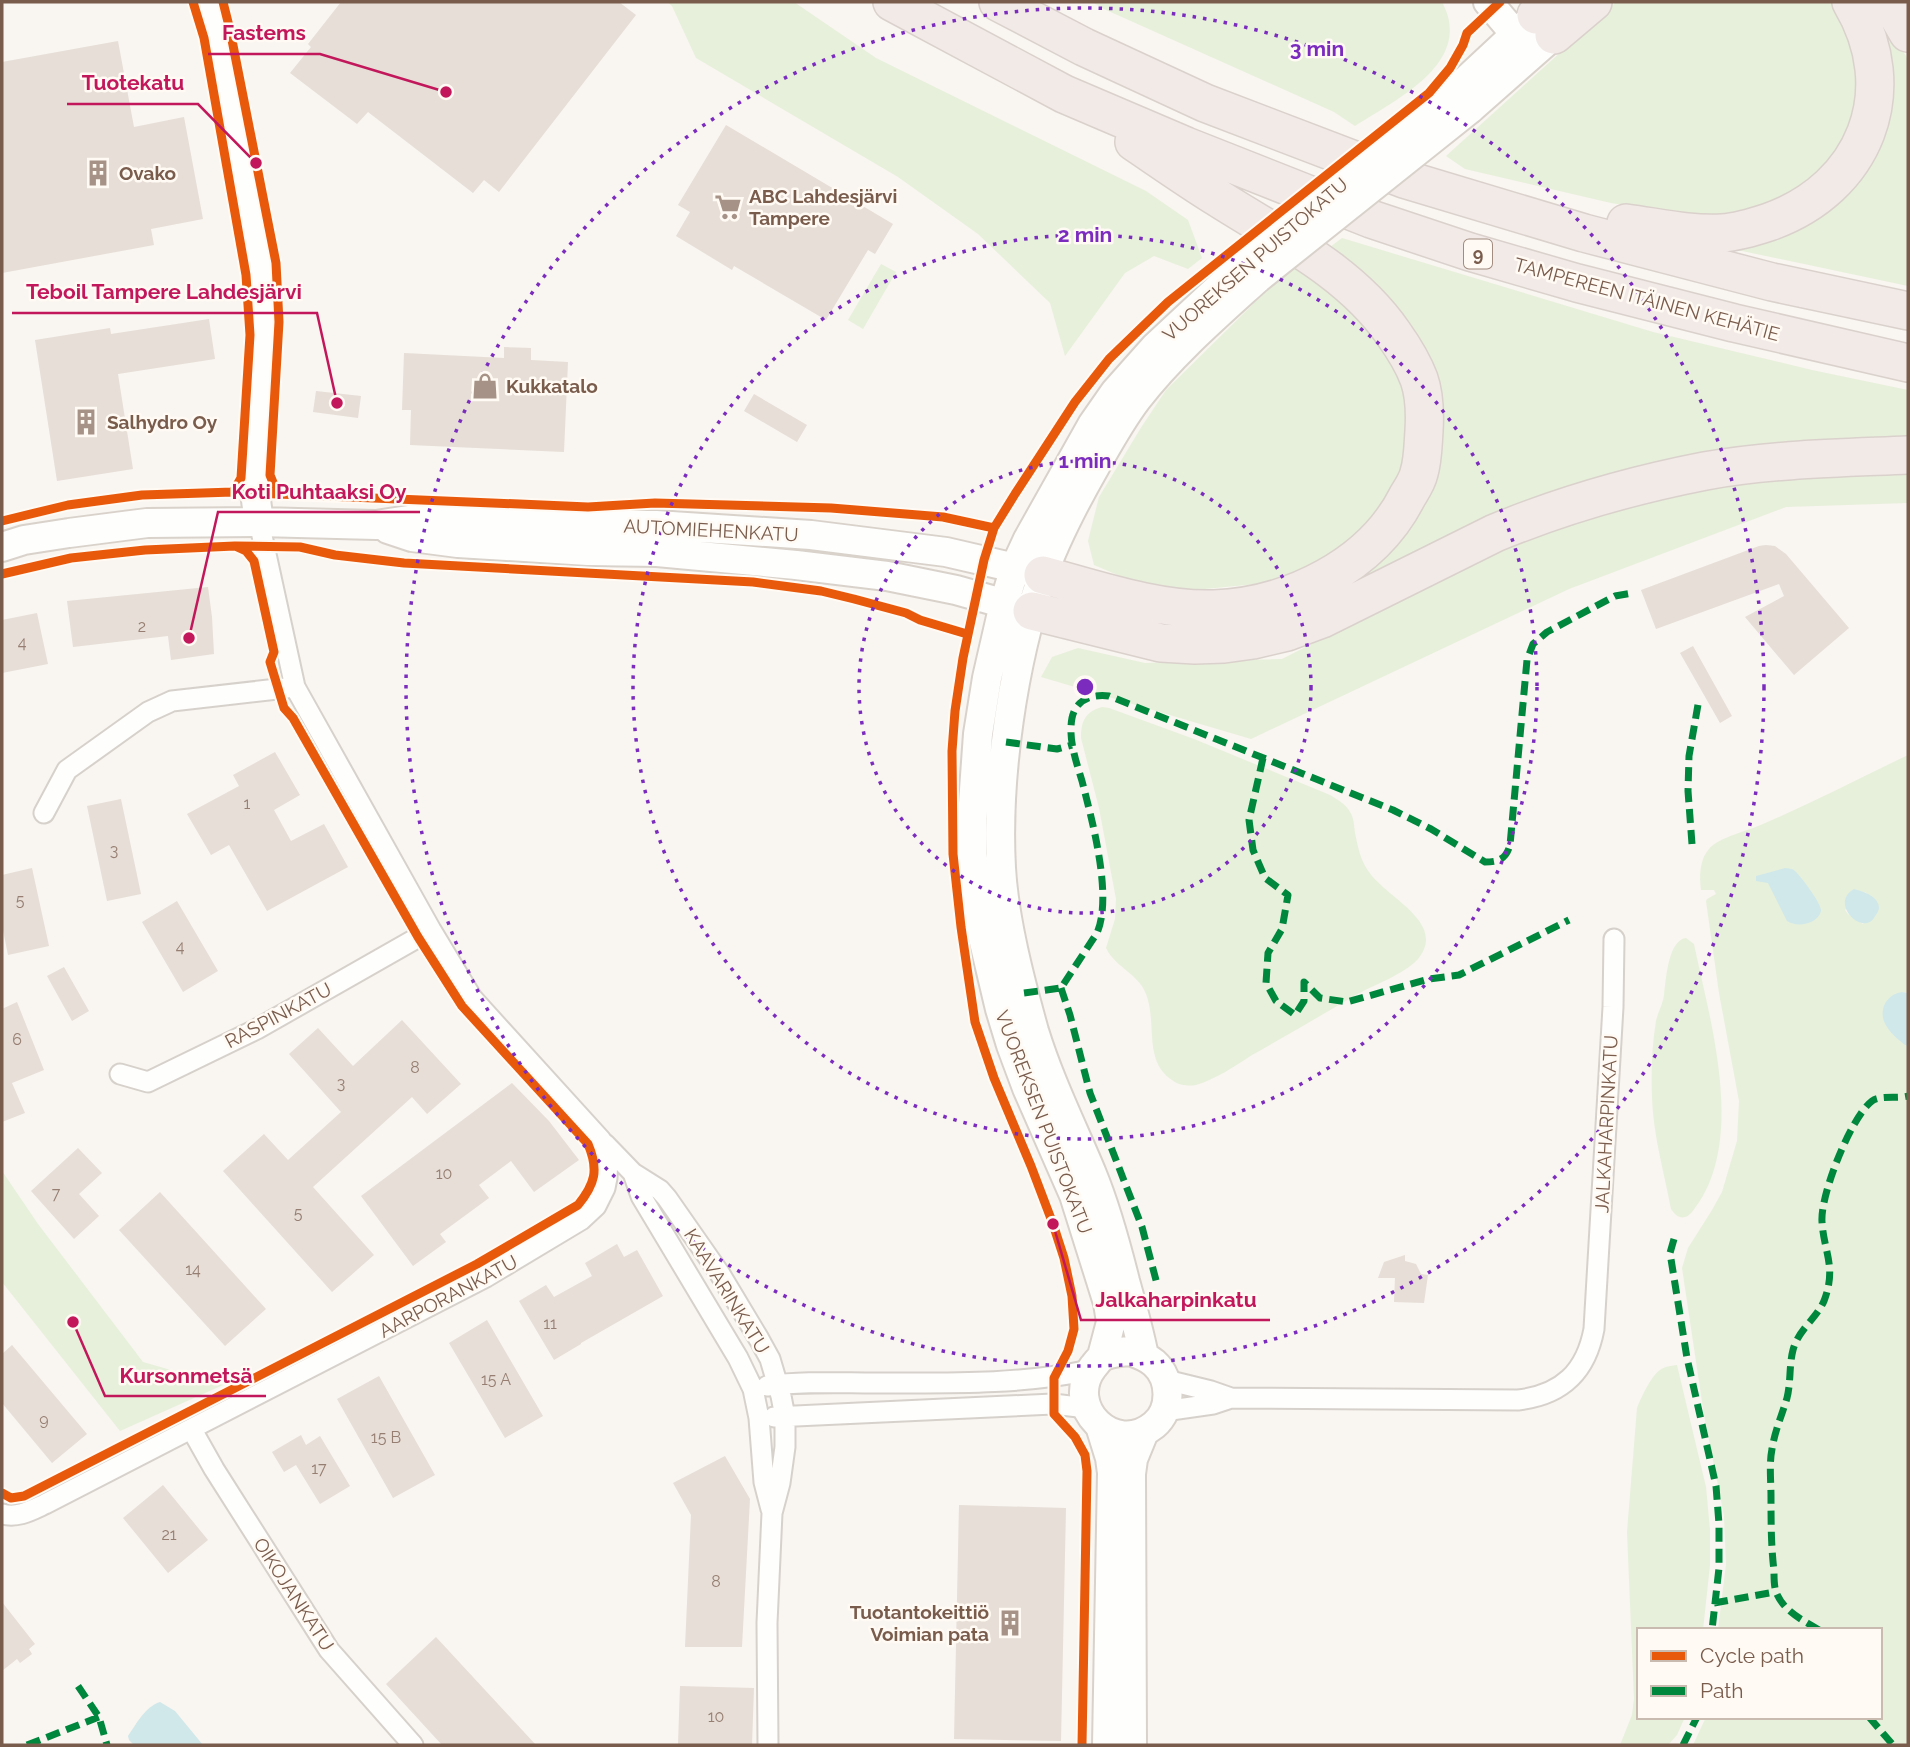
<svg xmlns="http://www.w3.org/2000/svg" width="1910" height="1747" font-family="Raleway,sans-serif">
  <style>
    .green { fill: #e7f0db; fill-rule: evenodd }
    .water { fill: #d0e8ea }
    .building { fill: #e6ded7 }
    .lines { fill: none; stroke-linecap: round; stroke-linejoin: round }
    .street-casing { stroke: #d7d1cb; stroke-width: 23 }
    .secondary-casing { stroke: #d9d2cb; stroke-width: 32 }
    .highway-casing { stroke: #dad1cc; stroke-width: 40 }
    .street { stroke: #fefefd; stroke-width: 19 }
    .secondary { stroke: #fefefd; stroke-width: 28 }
    .highway { stroke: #f2eae7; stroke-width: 37 }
    .secondary-bridge-casing { stroke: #d9d2cb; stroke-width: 32; stroke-linecap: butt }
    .secondary-bridge { stroke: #fefefd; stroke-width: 28 }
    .quiet { stroke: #00873e; stroke-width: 7; stroke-dasharray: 14 7; stroke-linecap: butt }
    .cycleway-casing { stroke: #fffaf3; stroke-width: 13 }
    .cycleway { stroke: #e8590c; stroke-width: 9 }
    .ring { fill: none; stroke: #7b2cbf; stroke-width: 3.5; stroke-dasharray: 3.5 7 }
    .labels { text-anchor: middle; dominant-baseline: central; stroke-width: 5; stroke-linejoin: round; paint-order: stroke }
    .number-label { font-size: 16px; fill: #977e72 }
    .shield { fill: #fffaf3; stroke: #a28b7f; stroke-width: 2 }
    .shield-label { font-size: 18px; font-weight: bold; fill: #7a5c4d }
    .poi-label { font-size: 19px; font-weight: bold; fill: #7a5c4d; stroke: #fffaf3; text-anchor: start }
    .street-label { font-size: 19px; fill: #7a5c4d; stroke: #fffaf3 }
    .centre { fill: #7b2cbf; stroke: #fffaf3; stroke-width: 3.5 }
    .ring-label { font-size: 21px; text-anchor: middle; font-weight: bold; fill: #7b2cbf; stroke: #fffaf3; stroke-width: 5; stroke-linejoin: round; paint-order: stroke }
    .leader { fill: none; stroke: #c2185b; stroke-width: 2.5 }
    .callout-dot { fill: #c2185b; stroke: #fffaf3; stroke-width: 2.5 }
    .callout-label { font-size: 21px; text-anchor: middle; font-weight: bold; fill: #c2185b; stroke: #fffaf3; stroke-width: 5; stroke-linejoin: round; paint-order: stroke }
  </style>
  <rect width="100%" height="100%" fill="#f9f5f0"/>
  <path class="green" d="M 667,2 L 794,2 L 876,58 L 1146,191 L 1188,220 L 1202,258 L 1188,269 L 1154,256 L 1125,273 L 1065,356 L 1050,303 L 978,234 L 898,177 L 696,58 L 672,6 Z
    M 1092,2 L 1442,2 C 1444,6 1447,12 1448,17 C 1462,69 1390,103 1355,126 L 1334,112 L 1104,9 Z
    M 1616,2 L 1831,2 L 1847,19 L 1864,71 L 1853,129 L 1823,174 L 1764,211 L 1706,218 L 1611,203 L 1465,169 L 1446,156 Z
    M 1873,6 L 1908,59 L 1908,286 L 1723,247 L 1867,160 Z
    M 1342,238 L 1653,332 L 1812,370 L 1908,390 L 1908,438 L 1609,475 L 1472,523 L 1335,595 L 1377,556 L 1436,410 L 1326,250 Z
    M 1299,259 L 1365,315 L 1402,367 L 1412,405 L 1409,458 L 1367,534 L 1331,560 L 1267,583 L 1184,591 L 1127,579 L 1094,565 L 1088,541 L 1099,497 L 1142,426 L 1166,390 Z
    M 881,264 L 896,272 L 863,329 L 848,320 Z
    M 1890,473 L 1908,475 L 1908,503 L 1786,507 L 1569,589 L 1251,739 L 1041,677 L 1052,657 L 1078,648 L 1145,663 L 1282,659 L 1520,538 L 1621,507 L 1759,479 Z
    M 1102,707 L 1109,708 L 1194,739 L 1330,795 C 1338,800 1346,804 1350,812 C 1354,818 1354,826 1355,833 C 1358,847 1360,860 1369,872 C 1382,892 1427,914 1426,940 C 1426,947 1422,954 1418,959 C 1403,975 1373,985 1354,996 C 1320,1016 1286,1036 1252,1055 C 1235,1066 1216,1079 1196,1085 C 1189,1086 1182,1086 1175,1082 C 1144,1064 1156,1029 1148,1000 C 1142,974 1116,969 1106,948 L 1115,919 L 1116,899 L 1099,808 L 1081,738 C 1081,721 1085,712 1102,707 Z
    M 1908,755 L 1908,993 L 1902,992 L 1905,1045 L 1908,1047 L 1908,1745 L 1693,1745 L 1706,1717 L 1880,1717 L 1880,1630 L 1718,1630 L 1726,1564 L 1724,1516 L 1704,1415 L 1682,1268 L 1688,1248 L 1712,1210 L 1722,1192 L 1737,1141 L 1739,1101 L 1719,993 L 1706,901 L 1707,899 L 1716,894 L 1714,890 L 1701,890 C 1699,876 1700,859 1709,849 C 1719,837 1748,831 1763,824 C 1812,803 1860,778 1908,755 ZM 1865,892 L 1878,904 L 1863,924 L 1848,914 L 1845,910 Z
    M 1686,938 L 1694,944 C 1710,1022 1748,1143 1692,1212 C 1684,1221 1677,1218 1671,1209 C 1664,1172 1653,1134 1652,1097 C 1651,1072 1652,1045 1656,1021 C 1658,1012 1663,1004 1664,995 C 1666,980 1668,940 1686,938 Z
    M 2,1171 L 38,1224 L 143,1362 L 223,1385 L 120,1431 L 2,1282 Z
    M 1677,1365 L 1706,1487 L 1710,1530 L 1710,1565 L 1703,1630 L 1639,1630 L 1639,1717 L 1685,1717 L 1677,1735 L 1668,1745 L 1620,1745 L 1632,1715 L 1634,1699 L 1627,1532 L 1637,1408 C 1641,1398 1651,1376 1660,1370 C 1665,1366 1671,1366 1677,1365 Z"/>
  <path class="water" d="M 1785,868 C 1791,869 1792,868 1796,872 C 1801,877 1822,904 1821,911 C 1818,924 1797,928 1787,921 L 1768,883 L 1756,881 L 1756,876 Z
    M 1854,889 C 1862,891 1879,896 1879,908 C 1879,911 1875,916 1874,918 C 1862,936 1829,903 1854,889 Z
    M 1902,992 L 1908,993 L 1908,1047 C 1901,1042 1892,1035 1887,1027 C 1877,1013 1885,994 1902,992 Z
    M 160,1702 L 175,1711 L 203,1745 L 134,1745 L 129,1740 L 128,1736 C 137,1723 145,1707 160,1702 Z"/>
  <path class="building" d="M 341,2 L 619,2 L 636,15 L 499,192 L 484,180 L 473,193 L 368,112 L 357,124 L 290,73 L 311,47 L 308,44 Z
    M 118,41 L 134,127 L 184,117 L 203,219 L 151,229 L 154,245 L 2,273 L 2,62 Z
    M 726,125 L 893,224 L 875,254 L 868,250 L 826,320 L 734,266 L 732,270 L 676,236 L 690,212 L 678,205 Z
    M 209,319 L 215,359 L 118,374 L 133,469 L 57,481 L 35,340 L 110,328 L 111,334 Z
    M 504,347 L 531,348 L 531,360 L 568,362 L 564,452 L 410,445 L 411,410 L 402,410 L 404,353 L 504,358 Z
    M 316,391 L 361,396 L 358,418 L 313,412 Z
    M 754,394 L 807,425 L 797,442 L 744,411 Z
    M 1766,545 L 1775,546 L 1786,554 L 1849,628 L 1794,675 L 1745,617 L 1784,596 L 1779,584 L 1656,629 L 1641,590 L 1759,546 Z
    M 208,587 L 212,617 L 214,654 L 171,660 L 168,636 L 73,647 L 67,601 Z
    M 37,613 L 48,664 L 2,673 L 2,620 Z
    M 1693,646 L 1732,716 L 1720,723 L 1680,653 Z
    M 275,752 L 300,795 L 274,810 L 291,841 L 324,824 L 348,867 L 267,911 L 229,845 L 211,855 L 187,814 L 239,786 L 233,775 Z
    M 121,799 L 141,894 L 107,901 L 87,806 Z
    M 32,868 L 49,946 L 8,955 L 2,925 L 2,875 Z
    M 177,901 L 218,971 L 183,992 L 142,922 Z
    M 64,967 L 89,1011 L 72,1021 L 47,976 Z
    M 17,1002 L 44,1070 L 12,1083 L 25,1113 L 2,1122 L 2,1009 Z
    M 402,1020 L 461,1084 L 427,1114 L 412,1097 L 313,1187 L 374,1255 L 332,1292 L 223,1171 L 264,1134 L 288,1160 L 341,1112 L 289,1054 L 318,1028 L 353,1066 Z
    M 512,1083 L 549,1121 L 579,1160 L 534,1192 L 511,1161 L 479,1185 L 489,1198 L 440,1234 L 446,1242 L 413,1266 L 361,1196 Z
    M 78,1148 L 102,1173 L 79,1194 L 99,1216 L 74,1239 L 31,1191 Z
    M 160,1192 L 266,1309 L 225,1346 L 119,1230 Z
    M 617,1244 L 624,1257 L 637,1250 L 663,1296 L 581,1343 L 581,1344 L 554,1360 L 519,1301 L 546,1285 L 554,1297 L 592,1276 L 585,1263 Z
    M 1405,1255 L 1405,1261 L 1416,1264 L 1421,1274 L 1428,1275 L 1424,1303 L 1394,1302 L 1395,1278 L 1378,1278 L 1384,1262 Z
    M 487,1320 L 543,1416 L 505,1438 L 449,1343 Z
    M 12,1345 L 87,1434 L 52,1463 L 2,1403 L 2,1354 Z
    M 379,1376 L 435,1475 L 393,1498 L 337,1399 Z
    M 301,1435 L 306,1445 L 320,1436 L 350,1486 L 320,1504 L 296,1465 L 284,1472 L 272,1452 Z
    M 725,1456 L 750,1499 L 742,1647 L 685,1647 L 691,1515 L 673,1483 Z
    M 163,1485 L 208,1540 L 168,1573 L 123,1518 Z
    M 959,1505 L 1066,1508 L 1061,1741 L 954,1739 Z
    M 2,1602 L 35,1644 L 29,1649 L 32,1654 L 20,1663 L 17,1659 L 2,1671 Z
    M 436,1637 L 536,1745 L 442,1745 L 386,1684 Z
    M 680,1686 L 754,1688 L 752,1745 L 678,1745 Z"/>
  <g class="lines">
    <g class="street-casing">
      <path id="street" d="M 44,813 L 67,770 L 148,712 L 172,701 L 295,687
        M 120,1074 L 148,1082 L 257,1029 L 431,930
        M 605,1144 L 633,1173 L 660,1190 L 667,1198 L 720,1274 L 759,1339 L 770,1359 L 781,1396 L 785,1417 L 785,1447 L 780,1483 L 772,1513 L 767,1623 L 768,1745
        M 633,1173 L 641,1196 L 738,1358 L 753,1389 L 759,1418 L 764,1482 L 771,1509
        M 1166,1380 L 1211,1391 L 1231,1398
        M 767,1386 C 803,1381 839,1383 875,1383 C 946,1383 1020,1385 1090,1370
        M 1164,1411 L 1213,1404 L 1231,1398 L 1518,1400 C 1562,1395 1586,1372 1594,1329 L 1613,1007 L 1614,939
        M 774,1417 L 1053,1404 L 1087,1408
        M 192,1430 L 214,1469 L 329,1650 L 413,1745
        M 2,1514 C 18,1518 30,1511 45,1504 L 486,1277 L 581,1220 L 596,1206 L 605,1188 L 607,1178 L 608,1159 L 601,1140 L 472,998 L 431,930 L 295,687 L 259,522"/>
    </g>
    <g class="secondary-casing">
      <path id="secondary" d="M 208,2 L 217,33 L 259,268 L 265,328 L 255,493 L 259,522
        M 1488,2 L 1526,47
        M 1448,97 L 1536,15
        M 1470,109 L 1554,35 L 1542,21
        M 388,529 L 412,537 L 458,543 L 588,551 L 657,552 L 796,565 L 887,576 L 956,590 L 1020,608
        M 2,547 L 24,540 L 69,533 L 147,523 L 259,522 L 376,525 L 415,519 L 454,518 L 588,525 L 656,525 L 811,535 L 946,552 L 1032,572
        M 1130,1351 C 1139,1354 1147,1357 1154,1363 C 1172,1379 1172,1410 1154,1425 C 1114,1458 1063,1406 1093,1367 C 1096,1364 1099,1358 1104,1356 C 1112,1352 1121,1352 1130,1351 Z
        M 1102,1356 L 1111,1322 L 1108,1303 L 1074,1195 L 1027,1088 L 1011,1045 L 1000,1009 L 981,929 L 972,854 L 972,818 L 978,734 L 987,678 L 1004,604 L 1015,567 L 1028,539 L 1092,425 L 1115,392 L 1155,347 L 1241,267
        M 1144,1356 C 1139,1331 1132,1306 1125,1281 C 1116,1245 1106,1208 1092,1174 C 1072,1126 1049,1080 1034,1031 C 1020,981 1004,920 1001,868 C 996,777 1013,663 1042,577 C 1056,537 1076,500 1096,465 C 1109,442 1121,420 1137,399 C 1172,354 1216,316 1258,278
        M 1101,1429 L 1110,1458 L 1112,1473 L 1107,1745
        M 1132,1745 L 1131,1474 L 1133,1459 L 1144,1432"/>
    </g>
    <g class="highway-casing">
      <path id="highway" d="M 892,2 L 1064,94 L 1186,146 L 1371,219 L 1470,252 L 1577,283 L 1734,323 L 1908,363
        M 998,2 L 1084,47 L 1205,103 L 1404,179 L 1584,233 L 1772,282 L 1908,311
        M 1890,2 L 1908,33
        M 1536,15 L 1550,2
        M 1554,35 L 1593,2
        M 1626,223 C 1657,227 1690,235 1722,233 C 1737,232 1754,227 1769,222 C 1865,188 1904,91 1851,2
        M 1043,575 C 1095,589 1159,611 1214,609 C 1290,606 1372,566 1407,497 C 1411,490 1417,482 1419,473 C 1423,460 1423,445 1424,431 C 1425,414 1425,396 1419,379 C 1413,363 1403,347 1393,333 C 1350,271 1279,237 1218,198 C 1189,180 1162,161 1134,142
        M 1032,611 L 1161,643 L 1195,645 L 1224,644 L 1253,640 L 1287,632 L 1322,619 L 1495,533 C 1563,505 1633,485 1705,471 C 1772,459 1841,458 1908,455"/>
    </g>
    <use href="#street" class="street"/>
    <use href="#secondary" class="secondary"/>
    <use href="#highway" class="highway"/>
    <g class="secondary-bridge-casing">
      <path id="secondary-bridge" d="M 1241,267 L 1448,97
        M 1258,278 L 1470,109"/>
    </g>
    <use href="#secondary-bridge" class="secondary-bridge"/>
    <path class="quiet" d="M 1006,742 L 1057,749 L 1072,745
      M 1263,758 L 1249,820 L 1253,850 L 1265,878 L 1288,895 L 1282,929 L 1268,953 L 1266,983 L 1276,1001 L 1295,1015 L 1304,1001 L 1304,982 L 1320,998 L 1347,1002 L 1429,979 L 1459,975 L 1569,920
      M 1692,844 L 1688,791 L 1689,756 L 1699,699
      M 1061,988 L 1070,1015 L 1090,1093 L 1142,1227 L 1157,1284
      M 1024,993 L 1061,988 L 1097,933 C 1113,896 1092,820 1082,781 C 1076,761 1068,739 1072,718 C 1076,699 1092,694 1109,696 L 1393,810 L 1431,829 L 1485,862 C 1499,862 1506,859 1510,845 L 1527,660 L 1533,644 L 1547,632 L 1615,596 L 1632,593
      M 1674,1239 L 1670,1253 L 1687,1358 L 1716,1486 L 1719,1524 L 1719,1568 L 1712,1630
      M 1714,1603 L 1775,1592
      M 1819,1630 C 1803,1620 1784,1612 1776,1592 C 1774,1586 1774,1578 1774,1571 C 1771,1546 1771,1521 1771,1497 C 1771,1481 1769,1464 1772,1449 C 1775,1430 1782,1415 1787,1398 C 1791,1382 1789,1365 1793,1350 C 1798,1330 1816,1319 1824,1301 C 1837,1267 1824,1253 1822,1222 C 1820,1195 1851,1117 1872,1101 C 1880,1095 1898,1099 1908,1096
      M 78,1686 L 99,1717 L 107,1745
      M 1869,1717 L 1893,1745
      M 27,1745 L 99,1717
      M 1683,1745 L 1697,1717"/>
    <g class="cycleway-casing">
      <path id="cycleway" d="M 193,2 L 204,38 L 246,275 L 250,335 L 241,478 L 233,492
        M 223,2 L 230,30 L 276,263 L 279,322 L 270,475 L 278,495
        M 2,521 L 68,505 L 142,495 L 233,492 L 588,507 L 655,503 L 831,508 L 943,517 L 994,528
        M 2,574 L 71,558 L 145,550 L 235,546 L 300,547 L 335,555 L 404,563 L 753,582 L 821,591 L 854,599 L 906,613 L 920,620 L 967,634
        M 2,1493 L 11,1498 L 24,1496 L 477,1264 L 578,1205 C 595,1184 599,1170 588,1144 L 462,1006 L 418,937 L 293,718 L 284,708 L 270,662 L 274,652 L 254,561 L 246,551 L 235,546
        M 1082,1745 L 1087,1471 L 1085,1455 L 1075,1437 L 1054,1414 L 1054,1378 L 1068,1351 L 1074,1329 L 1072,1296 L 1064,1258 L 1053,1224 L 1031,1166 L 994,1078 L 975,1022 L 961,927 L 953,854 L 952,751 L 955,711 L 963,658 L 984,560 L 994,528 L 1015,494 L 1075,402 L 1109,359 L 1168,302 L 1429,93 L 1450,68 L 1463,45 L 1467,33 L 1500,2"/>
    </g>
    <use href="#cycleway" class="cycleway"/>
  </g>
  <g class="ring">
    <circle cx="1085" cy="687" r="226"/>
    <circle cx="1085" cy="687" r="452"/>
    <circle cx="1085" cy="687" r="679"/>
  </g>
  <defs>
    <g id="building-bare" transform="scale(2.1)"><path d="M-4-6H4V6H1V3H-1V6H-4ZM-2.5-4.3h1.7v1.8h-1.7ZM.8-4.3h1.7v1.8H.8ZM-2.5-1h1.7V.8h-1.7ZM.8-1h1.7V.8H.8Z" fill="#a69286" stroke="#fffaf3" stroke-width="2.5" paint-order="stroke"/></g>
    <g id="supermarket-bare" transform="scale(2.1)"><path d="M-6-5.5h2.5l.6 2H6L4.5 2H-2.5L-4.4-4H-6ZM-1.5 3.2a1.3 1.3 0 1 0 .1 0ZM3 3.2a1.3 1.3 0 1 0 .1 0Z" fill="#a69286" stroke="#fffaf3" stroke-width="2.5" paint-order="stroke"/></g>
    <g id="shop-bare" transform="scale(2.1)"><path d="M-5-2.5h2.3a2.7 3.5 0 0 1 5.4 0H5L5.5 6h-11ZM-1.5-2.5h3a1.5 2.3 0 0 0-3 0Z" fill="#a69286" stroke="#fffaf3" stroke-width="2.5" paint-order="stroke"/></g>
  </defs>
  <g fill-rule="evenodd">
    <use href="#building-bare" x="98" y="173"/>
    <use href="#supermarket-bare" x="728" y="207"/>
    <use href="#shop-bare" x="485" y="386"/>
    <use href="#building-bare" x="86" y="422"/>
    <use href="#building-bare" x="1010" y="1623"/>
  </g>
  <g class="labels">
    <g class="number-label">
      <text x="142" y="626">2</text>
      <text x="22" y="642">4</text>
      <text x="247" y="803">1</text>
      <text x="114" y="850">3</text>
      <text x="20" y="900">5</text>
      <text x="180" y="946">4</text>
      <text x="17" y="1039">6</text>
      <text x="415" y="1067">8</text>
      <text x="341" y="1083">3</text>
      <text x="444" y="1173">10</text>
      <text x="56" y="1193">7</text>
      <text x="298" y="1213">5</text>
      <text x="193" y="1269">14</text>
      <text x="550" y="1323">11</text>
      <text x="496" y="1379">15 A</text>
      <text x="44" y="1419">9</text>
      <text x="386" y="1437">15 B</text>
      <text x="319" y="1468">17</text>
      <text x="169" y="1534">21</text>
      <text x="716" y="1581">8</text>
      <text x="716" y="1716">10</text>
    </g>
    <rect class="shield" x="1464" y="239.5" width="28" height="29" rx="5"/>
    <g class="shield-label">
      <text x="1478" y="254">9</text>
    </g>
    <g class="poi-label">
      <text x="119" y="173">Ovako</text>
      <text x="749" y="196">ABC Lahdesjärvi<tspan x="749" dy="22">Tampere</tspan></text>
      <text x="506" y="386">Kukkatalo</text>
      <text x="107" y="422">Salhydro Oy</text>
      <text x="989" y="1612" text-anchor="end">Tuotantokeittiö<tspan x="989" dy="22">Voimian pata</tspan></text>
    </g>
    <g class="street-label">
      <text transform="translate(1255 259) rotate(-41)">VUOREKSEN PUISTOKATU</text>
      <text transform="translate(1647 299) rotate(15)">TAMPEREEN ITÄINEN KEHÄTIE</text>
      <text transform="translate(711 530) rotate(3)">AUTOMIEHENKATU</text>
      <text transform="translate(278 1015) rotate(-28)">RASPINKATU</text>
      <text transform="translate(1044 1122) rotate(69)">VUOREKSEN PUISTOKATU</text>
      <text transform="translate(1606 1124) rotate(-87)">JALKAHARPINKATU</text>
      <text transform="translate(727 1291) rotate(58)">KAAVARINKATU</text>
      <text transform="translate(448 1296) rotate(-28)">AARPORANKATU</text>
      <text transform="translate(294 1594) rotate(57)">OIKOJANKATU</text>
    </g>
  </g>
  <circle cx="1085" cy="687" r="10" class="centre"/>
  <g class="ring-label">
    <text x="1317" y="56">3 min</text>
    <text x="1085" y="242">2 min</text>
    <text x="1085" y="468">1 min</text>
  </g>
  <path class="leader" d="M446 92L320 54H208M256 163L198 104H67M337 403L317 313H12M189 638L218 512H420M1053 1224L1081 1320H1270M73 1322L105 1396H266"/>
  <g class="callout-dot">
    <circle cx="446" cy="92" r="7"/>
    <circle cx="256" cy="163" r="7"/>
    <circle cx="337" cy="403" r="7"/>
    <circle cx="189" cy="638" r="7"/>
    <circle cx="1053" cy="1224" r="7"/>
    <circle cx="73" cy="1322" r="7"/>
  </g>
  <g class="callout-label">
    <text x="264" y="40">Fastems</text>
    <text x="133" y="90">Tuotekatu</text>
    <text x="164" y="299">Teboil Tampere Lahdesjärvi</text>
    <text x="319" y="499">Koti Puhtaaksi Oy</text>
    <text x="1176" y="1307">Jalkaharpinkatu</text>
    <text x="186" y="1383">Kursonmetsä</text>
  </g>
  <rect width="1910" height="1747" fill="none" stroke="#7a5c4d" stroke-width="7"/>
  <rect x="1637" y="1628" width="245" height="91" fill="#fffaf3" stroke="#cabbb1" stroke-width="2"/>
  <rect x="1651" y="1651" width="35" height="10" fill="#e8590c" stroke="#cabbb1" stroke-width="2"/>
  <text x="1700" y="1663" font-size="21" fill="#7a5c4d">Cycle path</text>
  <rect x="1651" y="1686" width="35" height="10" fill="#00873e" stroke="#cabbb1" stroke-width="2"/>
  <text x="1700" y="1698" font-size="21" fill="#7a5c4d">Path</text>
</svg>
